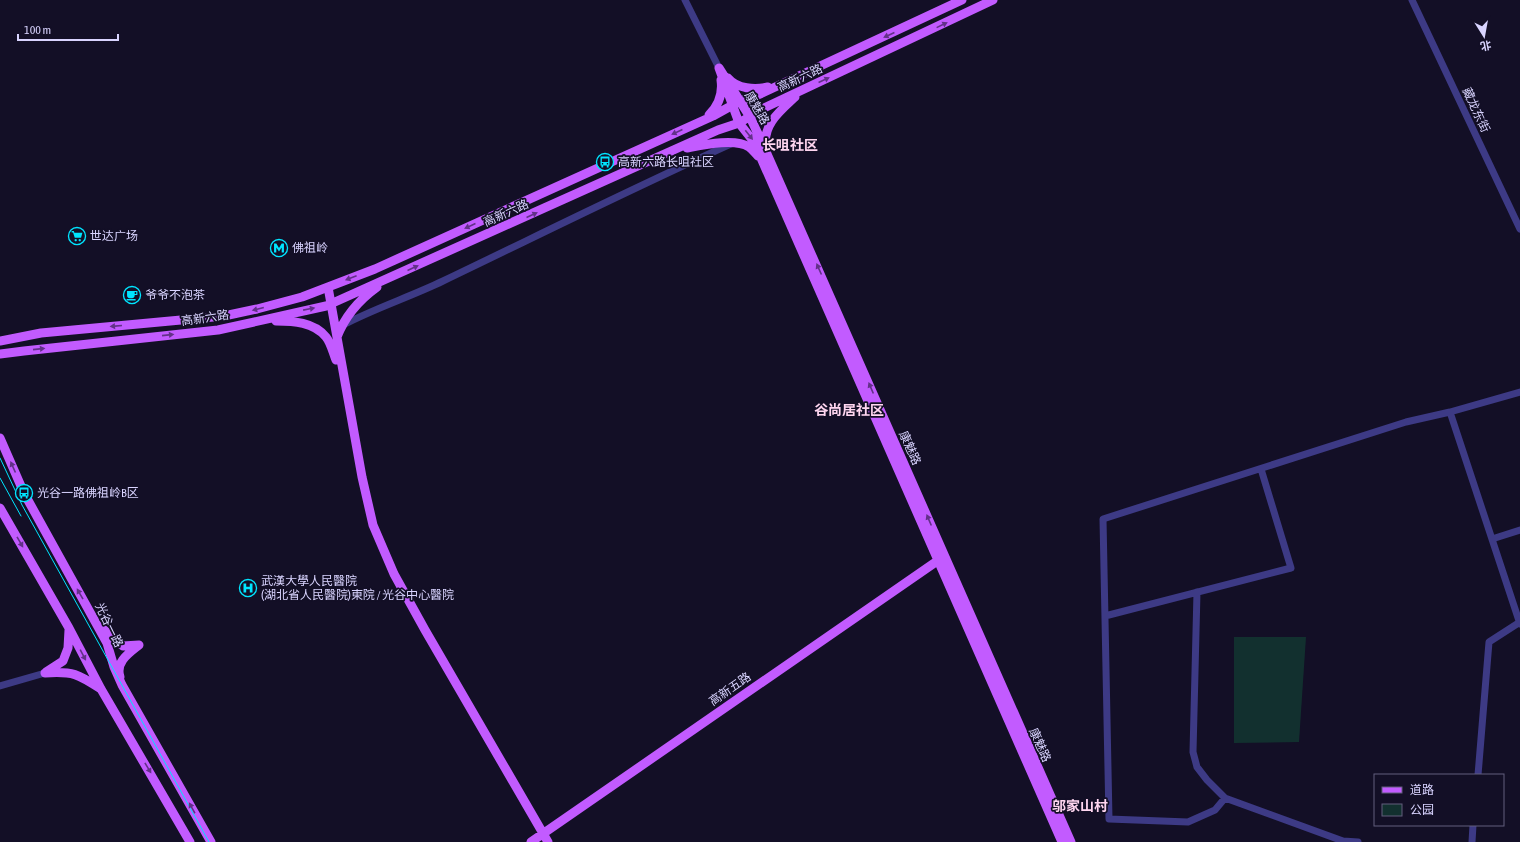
<svg xmlns="http://www.w3.org/2000/svg" width="1520" height="842" font-family="'Asap Condensed','Noto Sans SC',sans-serif">
  <style>
    .park { fill: #12302f }
    .lines { fill: none; stroke-linecap: round; stroke-linejoin: round }
    .minor { stroke: #3d3a85; stroke-width: 7 }
    .major { stroke: #c25bff; stroke-width: 9 }
    .tram { stroke: #00e5ff; stroke-width: 1 }
    .oneway { fill: #623188 }
    .labels { text-anchor: middle; dominant-baseline: central; stroke-width: 3.5; stroke-linejoin: round; paint-order: stroke }
    .street-label { font-size: 12px; fill: #d9d4ff; stroke: #130f26 }
    .poi-label { font-size: 12px; fill: #d9d4ff; stroke: #130f26; text-anchor: start }
    .quarter-label { font-size: 14px; font-weight: bold; fill: #ffd6f0; stroke: #130f26 }
  </style>
  <rect width="100%" height="100%" fill="#130f26"/>
  <path class="park" d="M 1234,637 L 1306,637 L 1299,742 L 1234,743 Z"/>
  <g class="lines">
    <path class="minor" d="M 685,0 L 719,68
      M 1412,0 L 1520,229
      M 343,325 C 375,308 410,297 443,281 C 539,235 635,187 733,143
      M 1450,412 L 1520,624
      M 1492,539 L 1520,530
      M 1197,592 L 1193,752 L 1197,767 L 1207,780 L 1225,798 L 1343,841 L 1358,842
      M 1105,616 L 1291,568 L 1261,469
      M 0,686 L 45,673
      M 1478,775 L 1489,642 L 1520,622
      M 1225,798 L 1215,810 L 1188,822 L 1109,819 L 1103,519 L 1406,422 L 1450,412 L 1520,392
      M 1472,842 L 1473,825"/>
    <path class="major" d="M 728,78 C 737,89 755,90 768,87
      M 709,115 C 718,106 723,94 721,80
      M 766,147 C 762,125 780,111 795,97
      M 687,148 C 703,145 735,138 749,147 C 752,149 755,153 758,156
      M 328,287 L 362,477 L 373,525 L 394,574 L 425,630 L 548,842
      M 276,321 C 293,321 314,322 326,337 C 331,343 333,353 336,360
      M 337,337 C 345,316 359,300 377,287
      M 0,341 L 41,333 L 224,316 L 257,309 L 302,297 L 375,269 L 713,116 L 740,101 L 758,95 L 962,0
      M 0,354 L 24,351 L 218,330 L 326,306 L 718,130 L 739,123 L 764,108 L 993,0
      M 0,438 L 24,493 L 107,643 L 114,667 L 122,685 L 211,842
      M 0,508 L 69,628 L 101,689 L 190,842
      M 103,629 L 123,646 L 139,645
      M 46,672 L 63,661 L 68,648 L 69,630
      M 45,673 C 73,671 78,674 101,689
      M 120,677 C 115,662 129,653 139,645
      M 531,842 L 943,557
      M 1062,842 L 754,142 L 739,123 L 719,68 L 750,117 L 760,138 L 1071,842"/>
    <path class="tram" d="M 0,458 L 22,505 L 209,842
      M 0,478 L 21,516"/>
  </g>
  <defs><path id="oneway-solid" d="M-6-.8H1V-3.2L6.5 0L1 3.2V.8H-6Z"/></defs>
  <g class="oneway">
    <use href="#oneway-solid" transform="translate(942 25) rotate(-26)"/>
    <use href="#oneway-solid" transform="translate(889 35) rotate(155)"/>
    <use href="#oneway-solid" transform="translate(824 80) rotate(-25)"/>
    <use href="#oneway-solid" transform="translate(677 132) rotate(155)"/>
    <use href="#oneway-solid" transform="translate(749 135) rotate(52)"/>
    <use href="#oneway-solid" transform="translate(532 215) rotate(-24)"/>
    <use href="#oneway-solid" transform="translate(470 226) rotate(156)"/>
    <use href="#oneway-solid" transform="translate(413 268) rotate(-24)"/>
    <use href="#oneway-solid" transform="translate(819 269) rotate(-114)"/>
    <use href="#oneway-solid" transform="translate(351 278) rotate(159)"/>
    <use href="#oneway-solid" transform="translate(258 309) rotate(166)"/>
    <use href="#oneway-solid" transform="translate(309 309) rotate(-11)"/>
    <use href="#oneway-solid" transform="translate(116 326) rotate(175)"/>
    <use href="#oneway-solid" transform="translate(168 335) rotate(-6)"/>
    <use href="#oneway-solid" transform="translate(39 349) rotate(-6)"/>
    <use href="#oneway-solid" transform="translate(871 388) rotate(-113)"/>
    <use href="#oneway-solid" transform="translate(13 467) rotate(-114)"/>
    <use href="#oneway-solid" transform="translate(929 520) rotate(-113)"/>
    <use href="#oneway-solid" transform="translate(20 542) rotate(60)"/>
    <use href="#oneway-solid" transform="translate(80 594) rotate(-120)"/>
    <use href="#oneway-solid" transform="translate(83 655) rotate(62)"/>
    <use href="#oneway-solid" transform="translate(148 768) rotate(59)"/>
    <use href="#oneway-solid" transform="translate(192 808) rotate(-119)"/>
  </g>
  <defs>
    <g id="bus-ring" transform="scale(0.9)"><circle r="9.5" fill="#130f26" stroke="#00e5ff" stroke-width="1.5"/><path d="M-5-6H5V4H4V6H2V4H-2V6H-4V4H-5ZM-3.5-4V0h7V-4ZM-3.5 1.2v1.5H-2V1.2ZM2 1.2v1.5H3.5V1.2Z" fill="#00e5ff"/></g>
    <g id="supermarket-ring" transform="scale(0.9)"><circle r="9.5" fill="#130f26" stroke="#00e5ff" stroke-width="1.5"/><path d="M-6-5.5h2.5l.6 2H6L4.5 2H-2.5L-4.4-4H-6ZM-1.5 3.2a1.3 1.3 0 1 0 .1 0ZM3 3.2a1.3 1.3 0 1 0 .1 0Z" fill="#00e5ff"/></g>
    <g id="metro-ring" transform="scale(0.9)"><circle r="9.5" fill="#130f26" stroke="#00e5ff" stroke-width="1.5"/><path d="M-5.5 5V-5H-3L0 0L3-5H5.5V5H3V-.5L0 4L-3-.5V5Z" fill="#00e5ff"/></g>
    <g id="cafe-ring" transform="scale(0.9)"><circle r="9.5" fill="#130f26" stroke="#00e5ff" stroke-width="1.5"/><path d="M-5.5-4.5H6V0H3Q3 3.5 0 3.5H-2.5Q-5.5 3.5-5.5 0ZM3-3.2v2h1.7v-2ZM-6 4.5H4V6H-6Z" fill="#00e5ff"/></g>
    <g id="hospital-ring" transform="scale(0.9)"><circle r="9.5" fill="#130f26" stroke="#00e5ff" stroke-width="1.5"/><path d="M-5-5h3v3.5h4V-5h3V5h-3V1.5h-4V5h-3Z" fill="#00e5ff"/></g>
  </defs>
  <g fill-rule="evenodd">
    <use href="#bus-ring" x="605" y="162"/>
    <use href="#supermarket-ring" x="77" y="236"/>
    <use href="#metro-ring" x="279" y="248"/>
    <use href="#cafe-ring" x="132" y="295"/>
    <use href="#bus-ring" x="24" y="493"/>
    <use href="#hospital-ring" x="248" y="588"/>
  </g>
  <g class="labels">
    <g class="street-label">
      <text transform="translate(800 78) rotate(-25)">高新六路</text>
      <text transform="translate(757 108) rotate(60)">康魅路</text>
      <text transform="translate(1476 110) rotate(65)">藏龙东街</text>
      <text transform="translate(506 213) rotate(-24)">高新六路</text>
      <text transform="translate(205 318) rotate(-8)">高新六路</text>
      <text transform="translate(910 448) rotate(66)">康魅路</text>
      <text transform="translate(109 625) rotate(64)">光谷一路</text>
      <text transform="translate(730 689) rotate(-35)">高新五路</text>
      <text transform="translate(1040 745) rotate(66)">康魅路</text>
    </g>
    <g class="poi-label">
      <text x="618" y="162">高新六路长咀社区</text>
      <text x="90" y="236">世达广场</text>
      <text x="292" y="248">佛祖岭</text>
      <text x="145" y="295">爷爷不泡茶</text>
      <text x="37" y="493">光谷一路佛祖岭B区</text>
      <text x="261" y="581">武漢大學人民醫院<tspan x="261" dy="14">(湖北省人民醫院)東院 / 光谷中心醫院</tspan></text>
    </g>
    <g class="quarter-label">
      <text x="790" y="145">长咀社区</text>
      <text x="849" y="410">谷尚居社区</text>
      <text x="1080" y="806">邬家山村</text>
    </g>
  </g>
  <rect x="1374" y="774" width="130" height="52" fill="#130f26" stroke="#625e7d"/>
  <rect x="1382" y="787" width="20" height="6" fill="#c25bff" stroke="#625e7d"/>
  <text x="1410" y="794" font-size="12" fill="#d9d4ff">道路</text>
  <rect x="1382" y="804" width="20" height="12" fill="#12302f" stroke="#625e7d"/>
  <text x="1410" y="814" font-size="12" fill="#d9d4ff">公园</text>
  <g transform="translate(1484 36) rotate(169)" stroke="#130f26" stroke-width="3" paint-order="stroke">
  <path d="M0-3L7 15L0 10L-7 15Z" fill="#d9d4ff"/>
  <text y="-6" font-size="11" font-weight="bold" text-anchor="middle" fill="#d9d4ff">北</text>
  </g>
  <path d="M18 34v6h100v-6" fill="none" stroke="#d9d4ff" stroke-width="2"/>
  <text x="24" y="34" font-size="12" fill="#d9d4ff" stroke="#130f26" stroke-width="3" paint-order="stroke">100 m</text>
</svg>
